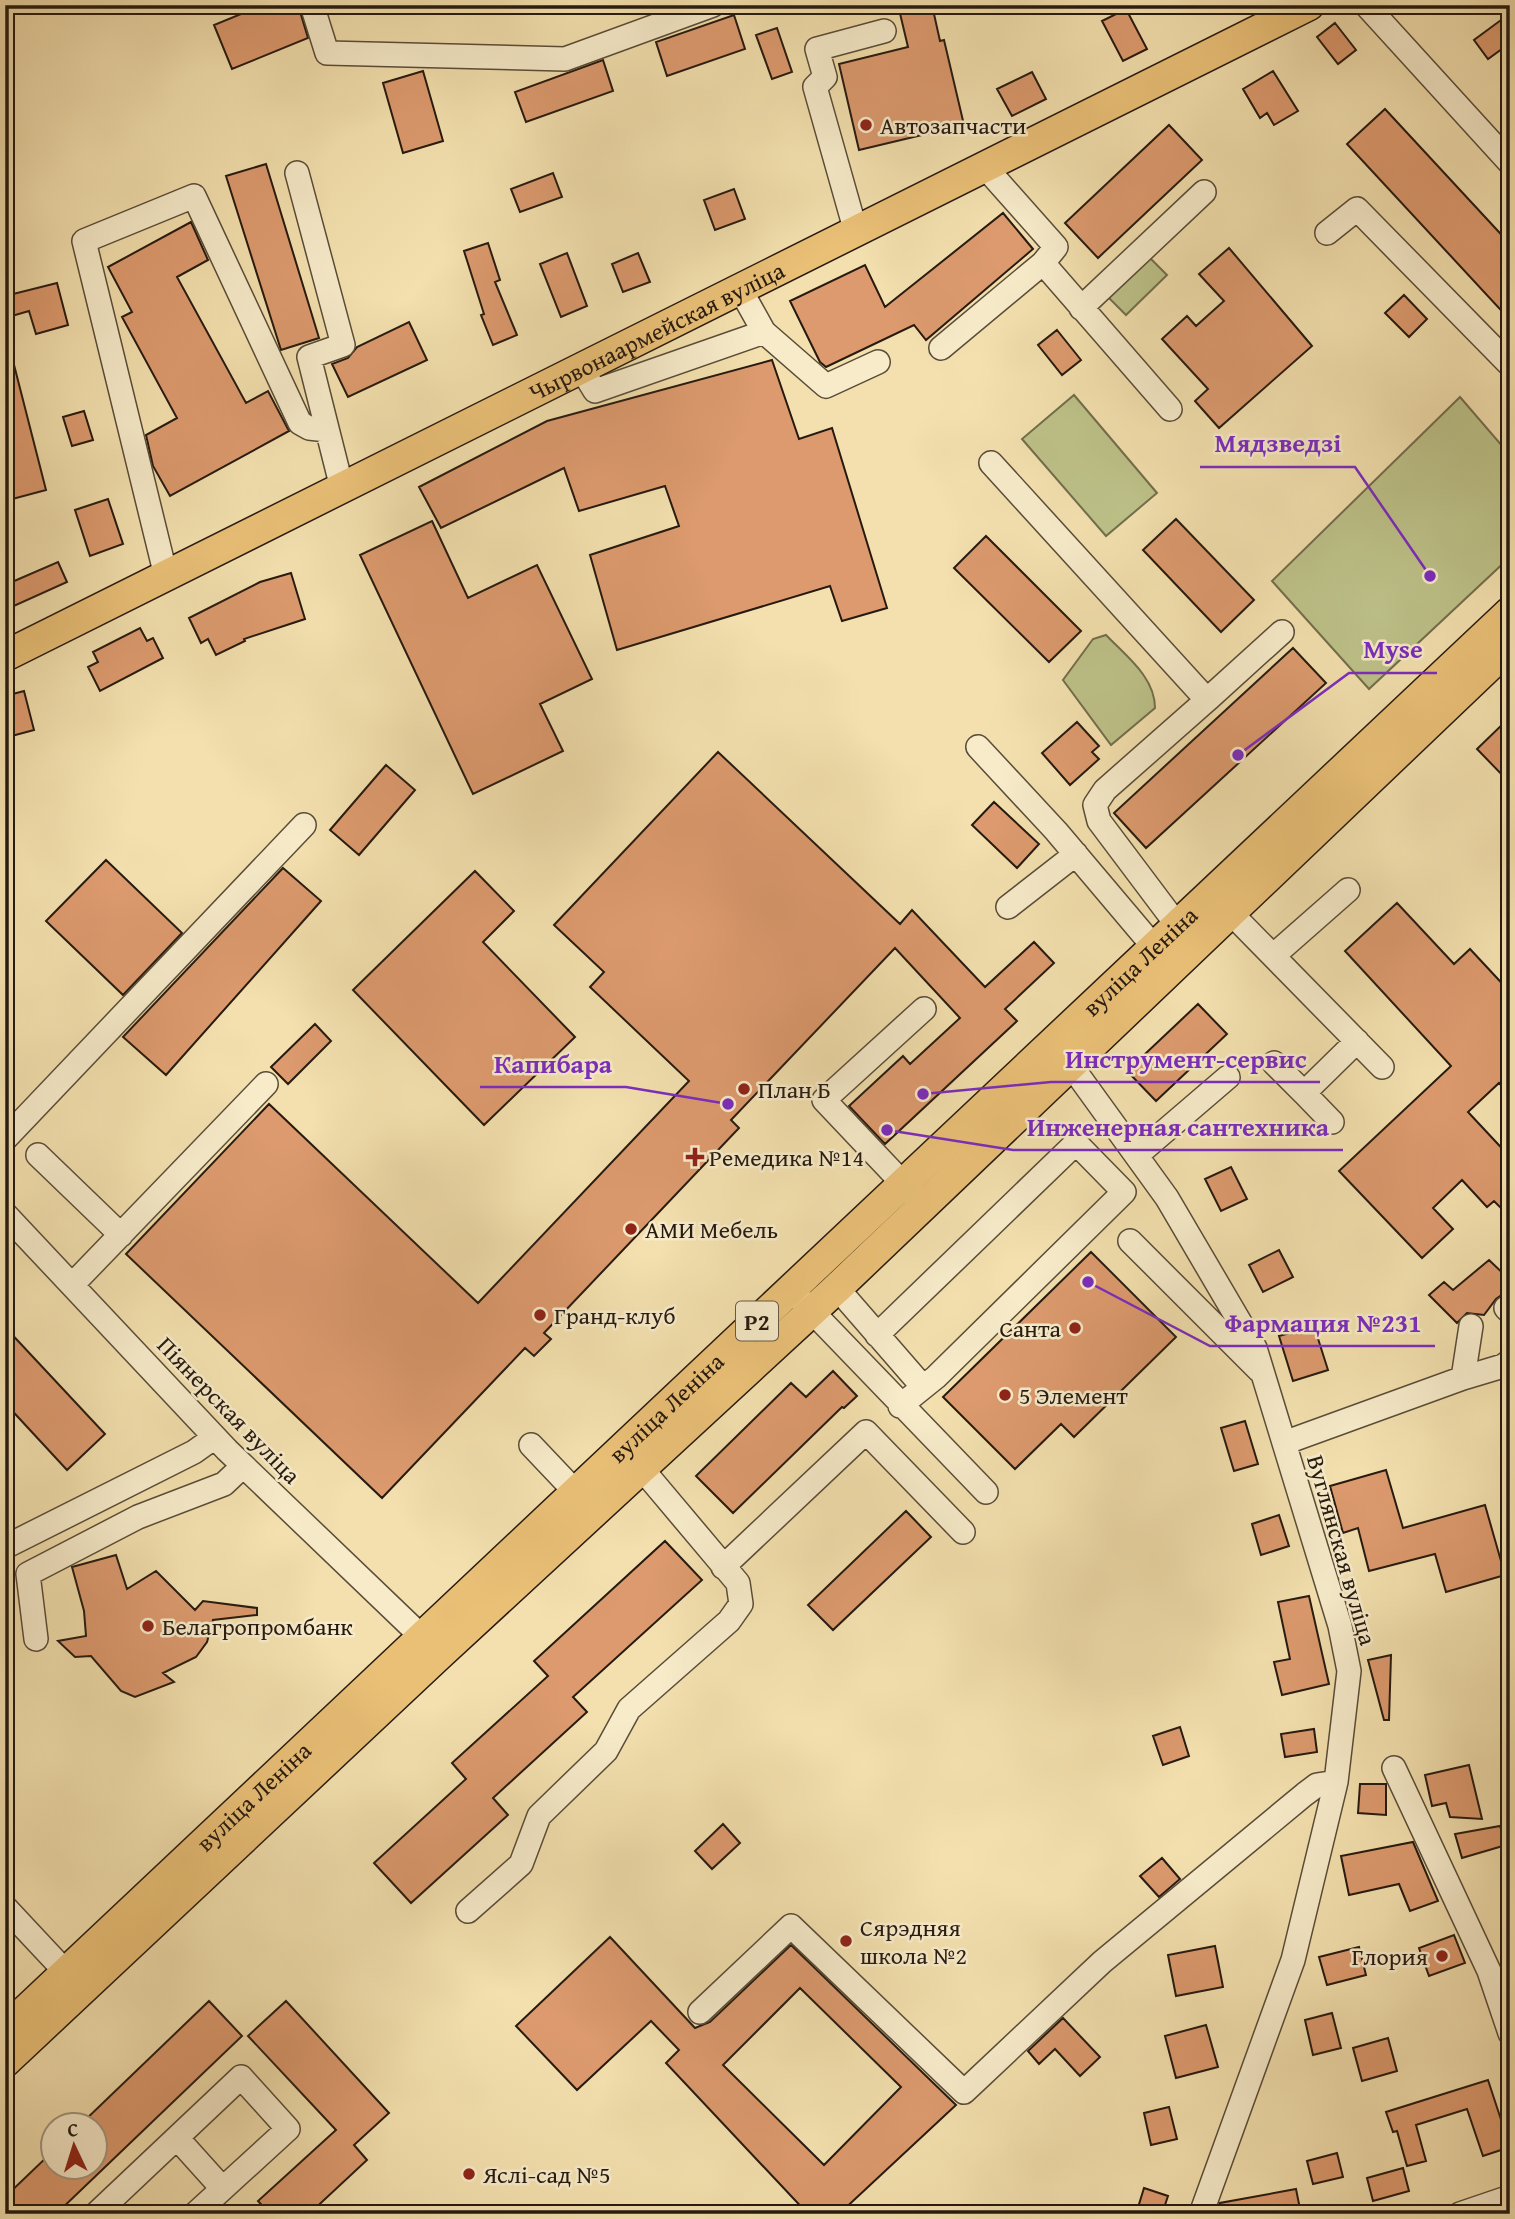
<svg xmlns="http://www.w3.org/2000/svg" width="1515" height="2219" font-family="'Gentium Book Plus',serif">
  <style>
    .green { fill: #bdc289; stroke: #726e4c; stroke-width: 2 }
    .building { fill: #dc9a6e; stroke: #261a10; stroke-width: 2; fill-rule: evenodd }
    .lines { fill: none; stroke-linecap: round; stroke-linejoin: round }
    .minor-casing { stroke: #594c38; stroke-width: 26 }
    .major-casing { stroke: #261a10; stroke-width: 33 }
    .minor { stroke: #f7ebca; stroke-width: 23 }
    .major { stroke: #eac077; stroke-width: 30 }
    .poi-dot { fill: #8f2418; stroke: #f7ebca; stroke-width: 2.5 }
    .labels { text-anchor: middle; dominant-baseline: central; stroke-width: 5; stroke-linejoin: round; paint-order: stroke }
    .shield { fill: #f7ebca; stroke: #655948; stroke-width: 2 }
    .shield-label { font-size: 23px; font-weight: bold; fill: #261a10 }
    .poi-label { font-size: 24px; fill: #261a10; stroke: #f7ebca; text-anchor: start }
    .street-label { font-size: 24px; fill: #261a10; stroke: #f7ebca }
    .leader { fill: none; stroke: #7b2cbf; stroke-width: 2.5 }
    .callout-dot { fill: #7b2cbf; stroke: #f7ebca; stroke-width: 2.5 }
    .callout-label { font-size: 26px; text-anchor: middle; font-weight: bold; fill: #7b2cbf; stroke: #f7ebca; stroke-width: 5; stroke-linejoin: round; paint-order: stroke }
  </style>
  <rect width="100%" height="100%" fill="#f3e0ae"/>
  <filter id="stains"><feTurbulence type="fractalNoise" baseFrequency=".00286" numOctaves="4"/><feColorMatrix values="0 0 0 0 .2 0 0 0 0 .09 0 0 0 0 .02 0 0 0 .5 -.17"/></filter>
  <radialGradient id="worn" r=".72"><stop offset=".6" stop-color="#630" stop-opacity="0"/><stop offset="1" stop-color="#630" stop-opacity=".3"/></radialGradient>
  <path class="green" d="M 1149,257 L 1167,275 L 1126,315 L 1108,297 Z
    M 1074,395 L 1157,493 L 1106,536 L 1022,439 Z
    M 1460,397 L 1510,455 L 1510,557 L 1369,689 L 1272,581 Z
    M 1106,635 C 1126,656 1155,677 1155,708 L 1111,745 L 1063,680 L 1093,639 Z"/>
  <path class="building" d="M 263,5 L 298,5 L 308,38 L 232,69 L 214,25 Z
    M 898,5 L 932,5 L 940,41 L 944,40 L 964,125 L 859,150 L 839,64 L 908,47 Z
    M 1126,9 L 1147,49 L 1123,61 L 1102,21 Z
    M 734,15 L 745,49 L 667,76 L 656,42 Z
    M 1501,20 L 1510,31 L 1510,43 L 1488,59 L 1474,40 Z
    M 1335,23 L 1356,50 L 1338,64 L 1317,37 Z
    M 777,28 L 792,72 L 772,79 L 756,35 Z
    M 603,60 L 613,91 L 526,122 L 515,92 Z
    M 423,71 L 443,141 L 403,153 L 383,83 Z
    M 1273,71 L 1298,111 L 1274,125 L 1267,113 L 1260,118 L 1243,89 Z
    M 1032,72 L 1046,99 L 1012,116 L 997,89 Z
    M 1385,109 L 1510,244 L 1510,320 L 1347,144 Z
    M 1169,125 L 1202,160 L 1098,258 L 1065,223 Z
    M 266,164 L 319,338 L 281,350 L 226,176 Z
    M 553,173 L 562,197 L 520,212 L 511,189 Z
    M 734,189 L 745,219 L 715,230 L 704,200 Z
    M 1003,213 L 1033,249 L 926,340 L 914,325 L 826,367 L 820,362 L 790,301 L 865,265 L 885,307 Z
    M 191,222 L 208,260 L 177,277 L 246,403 L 268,391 L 289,431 L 170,496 L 153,466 L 146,435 L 177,418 L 122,317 L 132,312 L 108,267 Z
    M 488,243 L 500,280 L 495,282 L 517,335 L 493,345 L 481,315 L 484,314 L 464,251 Z
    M 1229,248 L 1312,346 L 1219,428 L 1195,401 L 1208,389 L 1162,339 L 1187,316 L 1196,326 L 1224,301 L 1199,274 Z
    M 567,253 L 587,306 L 561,317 L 540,264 Z
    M 638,253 L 650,282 L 623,292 L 612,264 Z
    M 57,283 L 68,325 L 36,334 L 29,311 L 5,318 L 5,296 Z
    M 1404,295 L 1427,319 L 1409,337 L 1385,313 Z
    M 409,322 L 427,360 L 348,397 L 332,364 L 348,358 L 357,347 Z
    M 1057,330 L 1081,360 L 1062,375 L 1038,345 Z
    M 5,357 L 12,357 L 46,490 L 5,501 Z
    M 772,360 L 799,439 L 832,428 L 887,608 L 842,621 L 830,586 L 617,650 L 590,555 L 679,526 L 665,486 L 579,511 L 564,468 L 441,528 L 419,487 L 547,421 Z
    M 84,411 L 93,440 L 72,446 L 63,417 Z
    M 108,499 L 123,544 L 90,556 L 75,510 Z
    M 1176,519 L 1254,600 L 1221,632 L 1143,550 Z
    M 432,521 L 468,598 L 537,565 L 592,679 L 540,704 L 563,751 L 473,794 L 360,555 Z
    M 986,536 L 1081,631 L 1049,662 L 954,568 Z
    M 58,562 L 67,582 L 5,610 L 5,585 Z
    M 291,573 L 305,619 L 244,639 L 245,641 L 216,655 L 208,639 L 201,643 L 189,618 L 260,582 Z
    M 140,628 L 147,641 L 153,638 L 163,658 L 100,691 L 88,667 L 98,662 L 93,652 Z
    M 1293,648 L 1326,683 L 1146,848 L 1114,813 Z
    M 24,691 L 34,730 L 8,737 L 5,696 Z
    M 1510,717 L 1510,783 L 1477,749 Z
    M 1077,722 L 1099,746 L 1092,752 L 1099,759 L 1070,785 L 1042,753 Z
    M 718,752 L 900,924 L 912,910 L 985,987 L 1034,942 L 1054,963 L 1005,1009 L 1017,1021 L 885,1144 L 849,1106 L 903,1056 L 910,1064 L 960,1018 L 895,948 L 731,1120 L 739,1128 L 544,1333 L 551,1339 L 534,1356 L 525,1348 L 382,1498 L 126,1254 L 269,1104 L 478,1303 L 689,1081 L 590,987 L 604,972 L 554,925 Z
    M 386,765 L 415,790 L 359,855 L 330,830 Z
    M 994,802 L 1039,844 L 1017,868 L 972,825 Z
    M 106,860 L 182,933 L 123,995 L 46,921 Z
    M 283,868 L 321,901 L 166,1075 L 123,1037 Z
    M 475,871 L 514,911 L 483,942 L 575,1037 L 484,1125 L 353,990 Z
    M 1397,903 L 1454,964 L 1470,949 L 1510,992 L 1510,1094 L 1499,1083 L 1468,1112 L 1510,1157 L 1510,1217 L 1494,1201 L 1487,1207 L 1462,1180 L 1433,1208 L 1453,1229 L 1422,1258 L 1339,1171 L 1451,1066 L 1345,951 Z
    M 1198,1004 L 1227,1034 L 1156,1101 L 1127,1071 Z
    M 315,1024 L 331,1041 L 288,1084 L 271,1067 Z
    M 1231,1167 L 1247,1199 L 1221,1211 L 1205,1179 Z
    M 1279,1250 L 1293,1277 L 1263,1292 L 1249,1265 Z
    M 1091,1252 L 1176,1337 L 1074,1437 L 1061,1424 L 1015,1469 L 943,1397 Z
    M 1489,1260 L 1510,1280 L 1510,1289 L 1496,1299 L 1484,1315 L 1467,1313 L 1457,1323 L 1429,1295 L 1444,1282 L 1453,1290 Z
    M 1314,1326 L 1328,1370 L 1293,1381 L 1279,1336 Z
    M 5,1327 L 105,1434 L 67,1470 L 5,1403 Z
    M 833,1371 L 857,1396 L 844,1408 L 842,1407 L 733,1513 L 696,1476 L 791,1383 L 806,1397 Z
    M 1245,1421 L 1258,1464 L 1234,1471 L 1221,1428 Z
    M 1386,1470 L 1403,1528 L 1485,1505 L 1505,1575 L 1446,1592 L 1435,1554 L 1369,1571 L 1358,1528 L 1343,1533 L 1330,1486 Z
    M 906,1511 L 931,1537 L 833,1630 L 808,1605 Z
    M 1279,1515 L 1289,1546 L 1261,1555 L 1252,1524 Z
    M 665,1541 L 702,1580 L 573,1697 L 587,1712 L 493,1798 L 508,1815 L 411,1903 L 374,1863 L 466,1779 L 452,1763 L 548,1676 L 534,1661 Z
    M 116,1555 L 127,1589 L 156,1571 L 195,1610 L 203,1601 L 257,1608 L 257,1615 L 213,1620 L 207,1642 L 196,1657 L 163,1673 L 174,1682 L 135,1697 L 121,1691 L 91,1656 L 75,1657 L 58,1641 L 86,1636 L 84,1611 L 72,1567 Z
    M 1309,1596 L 1329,1684 L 1282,1695 L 1274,1662 L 1290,1659 L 1278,1602 Z
    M 1391,1655 L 1389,1720 L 1384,1720 L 1368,1660 Z
    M 1180,1727 L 1189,1756 L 1163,1765 L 1153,1736 Z
    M 1314,1729 L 1317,1752 L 1285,1757 L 1281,1734 Z
    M 1469,1765 L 1482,1819 L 1450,1817 L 1446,1803 L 1432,1806 L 1425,1775 Z
    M 1360,1784 L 1386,1784 L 1386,1815 L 1358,1813 Z
    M 723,1824 L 740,1843 L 712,1869 L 695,1851 Z
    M 1500,1826 L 1506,1845 L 1462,1858 L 1455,1834 Z
    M 1413,1842 L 1438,1901 L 1410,1911 L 1399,1884 L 1349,1895 L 1341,1856 Z
    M 1162,1858 L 1180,1879 L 1159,1897 L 1140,1876 Z
    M 1454,1935 L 1465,1963 L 1429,1976 L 1419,1948 Z
    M 610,1937 L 695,2028 L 710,2022 L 791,1945 L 956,2105 L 839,2214 L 808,2214 L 666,2063 L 679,2050 L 651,2021 L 577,2090 L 516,2026 ZM 800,1988 L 901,2087 L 824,2165 L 723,2065 Z
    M 1215,1946 L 1223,1987 L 1176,1996 L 1168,1955 Z
    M 1359,1947 L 1366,1975 L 1327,1985 L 1319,1957 Z
    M 209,2001 L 242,2036 L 56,2214 L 22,2214 L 5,2197 L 52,2152 L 52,2166 L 94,2166 L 94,2124 L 81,2124 Z
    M 286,2001 L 389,2113 L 354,2145 L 367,2160 L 309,2214 L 270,2214 L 258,2201 L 336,2130 L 248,2036 Z
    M 1332,2013 L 1341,2048 L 1313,2055 L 1305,2020 Z
    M 1063,2018 L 1100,2057 L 1080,2076 L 1055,2049 L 1039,2064 L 1028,2051 Z
    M 1206,2025 L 1218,2067 L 1176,2078 L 1165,2036 Z
    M 1388,2038 L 1397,2071 L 1362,2081 L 1353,2048 Z
    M 1488,2080 L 1510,2147 L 1483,2156 L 1467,2109 L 1416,2125 L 1426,2161 L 1407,2166 L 1397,2131 L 1393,2132 L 1386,2112 Z
    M 1169,2107 L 1177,2139 L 1151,2145 L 1144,2113 Z
    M 1337,2153 L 1343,2177 L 1313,2184 L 1307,2161 Z
    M 1403,2168 L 1409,2191 L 1373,2201 L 1367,2178 Z
    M 1144,2188 L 1168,2196 L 1162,2214 L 1136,2214 Z
    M 1296,2189 L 1301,2214 L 1216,2214 L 1220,2203 Z"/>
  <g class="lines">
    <g class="minor-casing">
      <path id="minor" d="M 312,5 L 327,53 L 565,59 L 713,5
        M 1366,5 L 1510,163
        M 985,167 L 1056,247 L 1043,263 L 1170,409
        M 297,173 L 343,345 L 309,357 L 342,488
        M 856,232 L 815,87 L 825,77 L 817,49 L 884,31
        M 1327,233 L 1357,209 L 1510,365
        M 740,289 L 764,332 L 826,386 L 878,362
        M 1081,308 L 1204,192
        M 941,348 L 1043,263
        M 581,368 L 595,391 L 764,332
        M 991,463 L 1207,700 L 1105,790 L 1095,805 L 1099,821 L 1187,938
        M 166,576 L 84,241 L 194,196 L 300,423 L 309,428 L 327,430
        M 1207,700 L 1282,632
        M 978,747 L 1056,831 L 1154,947
        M 1221,903 L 1382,1067
        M 1008,907 L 1076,854
        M 1273,956 L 1348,890
        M 1274,1063 L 1304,1093
        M 1070,1064 L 1167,1198 L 1255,1348 L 1340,1626 L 1349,1671 L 1336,1782 L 1293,1960 L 1201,2214
        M 1332,1122 L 1304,1093 L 1357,1041
        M 5,1139 L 304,825
        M 38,1155 L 121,1235
        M 1137,1155 L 1228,1077
        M 913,1194 L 824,1100 L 924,1009
        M 5,1214 L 227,1450 L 421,1636
        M 1130,1241 L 1259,1370
        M 73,1284 L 266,1084
        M 837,1288 L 923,1387
        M 801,1300 L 986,1492
        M 1506,1308 L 1510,1312
        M 877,1335 L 1076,1143 L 1124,1192 L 936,1377 L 900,1406
        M 1463,1378 L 1503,1366 L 1510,1361
        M 1284,1443 L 1463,1378 L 1471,1326
        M 531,1445 L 586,1503
        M 5,1547 L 194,1452 L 215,1437
        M 723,1567 L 866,1432 L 963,1532
        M 36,1639 L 28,1574 L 138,1517 L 224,1484 L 243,1466
        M 1394,1768 L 1489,1971 L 1510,2033
        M 5,1907 L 76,1983
        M 468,1911 L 521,1864 L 539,1816 L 606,1751 L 629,1709 L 729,1621 L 741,1604 L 738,1583 L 632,1457
        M 700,2012 L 791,1926 L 964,2092 L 1102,1962 L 1305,1794 L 1317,1785 L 1336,1782
        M 177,2138 L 222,2188
        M 96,2214 L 241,2077 L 288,2129 L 195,2214
        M 1460,2214 L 1510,2197"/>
    </g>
    <g class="major-casing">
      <g id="major">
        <path id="s1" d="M 5,656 L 1309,5"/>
        <path id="s2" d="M 5,2030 L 1510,612"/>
        <path d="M 5,2062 L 440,1654 L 837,1288 L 1510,646"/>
      </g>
    </g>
    <use href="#minor" class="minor"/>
    <use href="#major" class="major"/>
  </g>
  <g class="poi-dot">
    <circle cx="866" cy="125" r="7"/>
    <circle cx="744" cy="1089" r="7"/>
    <path d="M691.5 1146.5h7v7h7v7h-7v7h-7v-7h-7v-7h7z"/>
    <circle cx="631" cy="1229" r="7"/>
    <circle cx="540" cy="1315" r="7"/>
    <circle cx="1075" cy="1328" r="7"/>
    <circle cx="1005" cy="1395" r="7"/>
    <circle cx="148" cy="1626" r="7"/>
    <circle cx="846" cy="1941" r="7"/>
    <circle cx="1442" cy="1956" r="7"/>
    <circle cx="469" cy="2174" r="7"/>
  </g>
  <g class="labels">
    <rect class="shield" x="736" y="1301.5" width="42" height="39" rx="5"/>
    <g class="shield-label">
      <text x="757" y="1321">Р2</text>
    </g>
    <g class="poi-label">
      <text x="880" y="125">Автозапчасти</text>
      <text x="758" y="1089">План Б</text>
      <text x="709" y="1157">Ремедика №14</text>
      <text x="645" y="1229">АМИ Мебель</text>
      <text x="554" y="1315">Гранд-клуб</text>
      <text x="1061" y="1328" text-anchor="end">Санта</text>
      <text x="1019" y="1395">5 Элемент</text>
      <text x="162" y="1626">Белагропромбанк</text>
      <text x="860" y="1927">Сярэдняя<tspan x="860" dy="28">школа №2</tspan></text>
      <text x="1428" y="1956" text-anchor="end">Глория</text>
      <text x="483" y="2174">Яслі-сад №5</text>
    </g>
    <g class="street-label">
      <text stroke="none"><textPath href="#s1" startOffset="728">Чырвонаармейская вуліца</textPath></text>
      <text stroke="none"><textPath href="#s2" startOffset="1559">вуліца Леніна</textPath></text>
      <text stroke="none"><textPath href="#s2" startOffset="908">вуліца Леніна</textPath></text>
      <text transform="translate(229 1410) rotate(46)">Піянерская вуліца</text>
      <text transform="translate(1342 1550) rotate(74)">Вуглянская вуліца</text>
      <text stroke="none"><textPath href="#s2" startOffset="341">вуліца Леніна</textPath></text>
    </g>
  </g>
  <path class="leader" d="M1430 576L1355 467H1200M1238 755L1349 673H1437M923 1094L1051 1082H1320M728 1104L626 1087H480M887 1130L1013 1150H1343M1088 1282L1210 1346H1435"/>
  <g class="callout-dot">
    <circle cx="1430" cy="576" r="7"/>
    <circle cx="1238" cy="755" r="7"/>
    <circle cx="923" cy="1094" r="7"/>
    <circle cx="728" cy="1104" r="7"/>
    <circle cx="887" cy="1130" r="7"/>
    <circle cx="1088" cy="1282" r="7"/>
  </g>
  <g class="callout-label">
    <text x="1278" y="452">Мядзведзі</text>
    <text x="1393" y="658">Myse</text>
    <text x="1186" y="1068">Инструмент-сервис</text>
    <text x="553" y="1073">Капибара</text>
    <text x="1178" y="1136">Инженерная сантехника</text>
    <text x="1323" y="1332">Фармация №231</text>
  </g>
  <rect width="1515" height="2219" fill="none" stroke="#f3e0ae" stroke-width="28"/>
  <rect x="7" y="7" width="1501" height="2205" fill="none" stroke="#261a10" stroke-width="3.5"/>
  <rect x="14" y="14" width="1487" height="2191" fill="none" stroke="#261a10" stroke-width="2"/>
  <g transform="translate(74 2146) rotate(356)"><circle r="33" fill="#f7ebca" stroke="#a39780" stroke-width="2"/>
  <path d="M0-5L12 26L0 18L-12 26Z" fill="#8f2418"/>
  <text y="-10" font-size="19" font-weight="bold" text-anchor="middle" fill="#261a10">С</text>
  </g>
  <rect width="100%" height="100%" filter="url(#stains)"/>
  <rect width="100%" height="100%" fill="url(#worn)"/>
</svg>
